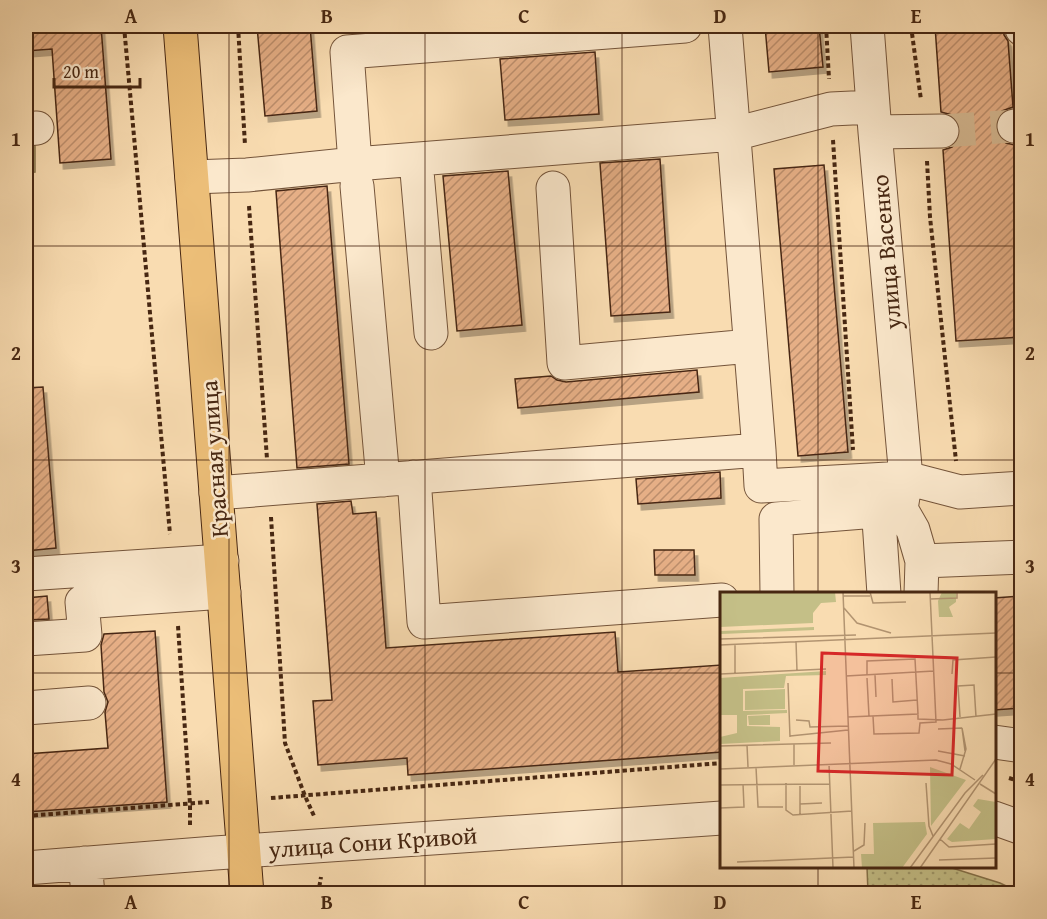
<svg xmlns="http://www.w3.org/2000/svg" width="1047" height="919" font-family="'Gentium Book Plus',serif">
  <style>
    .forest { fill: url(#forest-firs); stroke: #86734c; stroke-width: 1.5 }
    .park { fill: url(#park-dots); stroke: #86734c; stroke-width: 1.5 }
    .building { fill: url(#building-hatch); stroke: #472712; stroke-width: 1.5; filter: url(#shadow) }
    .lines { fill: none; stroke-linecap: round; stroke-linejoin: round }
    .minor-tunnel { stroke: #d5b891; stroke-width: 33; stroke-dasharray: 33 16; stroke-linecap: butt }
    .minor-casing { stroke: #74543a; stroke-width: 35 }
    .major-casing { stroke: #472712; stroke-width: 35 }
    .path { stroke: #472712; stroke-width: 4; stroke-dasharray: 4.5 3; stroke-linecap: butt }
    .minor { stroke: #fbe8cc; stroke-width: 33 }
    .major { stroke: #ecbe78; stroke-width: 33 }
    .grid { fill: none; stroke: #472712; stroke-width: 1.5; stroke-opacity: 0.55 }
    .labels { text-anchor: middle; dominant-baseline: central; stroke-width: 5; stroke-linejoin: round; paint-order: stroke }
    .street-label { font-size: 24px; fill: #472712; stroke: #fbe8cc }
    .inset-road { fill: none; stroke: #b29471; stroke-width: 1.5 }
    .view { fill: #d62828; fill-opacity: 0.15; stroke: #d62828; stroke-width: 3 }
    .inset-edge { fill: none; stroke: #472712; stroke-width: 3 }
    .neatline { fill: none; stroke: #472712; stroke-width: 2 }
    .grid-label { font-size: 20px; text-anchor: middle; font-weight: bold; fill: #472712 }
  </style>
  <defs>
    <pattern id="forest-firs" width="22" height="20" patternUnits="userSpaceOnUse" patternTransform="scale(1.5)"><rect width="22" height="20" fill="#c4bf87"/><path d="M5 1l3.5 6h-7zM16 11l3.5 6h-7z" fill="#a19b6d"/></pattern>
    <pattern id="park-dots" width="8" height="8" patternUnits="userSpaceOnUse" patternTransform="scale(1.5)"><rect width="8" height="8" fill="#c4bf87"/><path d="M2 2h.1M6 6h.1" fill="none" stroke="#a19b6d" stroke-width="1.8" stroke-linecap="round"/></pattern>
    <pattern id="building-hatch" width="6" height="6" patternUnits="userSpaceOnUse" patternTransform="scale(1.5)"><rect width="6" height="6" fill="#e6af86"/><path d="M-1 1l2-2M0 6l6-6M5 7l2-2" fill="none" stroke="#bc8e6c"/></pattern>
    <filter id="shadow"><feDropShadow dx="3.5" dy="6" stdDeviation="0" flood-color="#0004"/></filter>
  </defs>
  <rect width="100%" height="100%" fill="#f9dcb1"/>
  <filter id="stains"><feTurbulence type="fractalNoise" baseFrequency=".00333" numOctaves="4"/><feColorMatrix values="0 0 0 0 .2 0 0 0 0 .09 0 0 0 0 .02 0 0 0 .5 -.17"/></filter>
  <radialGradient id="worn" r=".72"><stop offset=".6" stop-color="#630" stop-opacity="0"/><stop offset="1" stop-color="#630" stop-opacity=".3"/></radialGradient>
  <path class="forest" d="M 26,139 L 35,139 L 35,172 L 26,173 Z"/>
  <path class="park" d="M 867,867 L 949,867 L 1000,883 L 1021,893 L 868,893 Z"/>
  <path class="building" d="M 26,26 L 101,26 L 111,159 L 60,163 L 52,49 L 26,51 Z
    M 257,26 L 310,26 L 317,111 L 265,116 Z
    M 765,26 L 819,26 L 823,67 L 769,72 Z
    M 935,26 L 1003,26 L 1004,35 L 1008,41 L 1013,107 L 1002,111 L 997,118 L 995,128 L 999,138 L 1006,143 L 1015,145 L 1022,239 L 1022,337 L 956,341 L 943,150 L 952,147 L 958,141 L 961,130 L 958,122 L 952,115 L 941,112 Z
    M 595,52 L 599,114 L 505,120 L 500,59 Z
    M 660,159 L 670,312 L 611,316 L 600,163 Z
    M 824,165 L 848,452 L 798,456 L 774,169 Z
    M 508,171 L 522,325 L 457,331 L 443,176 Z
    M 327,186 L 349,464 L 297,468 L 276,191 Z
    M 697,370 L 699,392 L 518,408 L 515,379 L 551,376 L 557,380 L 566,382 Z
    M 43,387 L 56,548 L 26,551 L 26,388 Z
    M 720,472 L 721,498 L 638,504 L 636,479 Z
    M 351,501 L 353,514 L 376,512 L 386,648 L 615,632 L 618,672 L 722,665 L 722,752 L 408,775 L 407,758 L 318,765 L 313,701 L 332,700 L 317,504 Z
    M 654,550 L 694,550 L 695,575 L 655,575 Z
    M 47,596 L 49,619 L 26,620 L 26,598 Z
    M 1022,596 L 1022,708 L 994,710 L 994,598 Z
    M 155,631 L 167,802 L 26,812 L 26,754 L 108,748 L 105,712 L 108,702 L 104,692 L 101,645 L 104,634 Z"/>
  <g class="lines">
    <path class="minor-tunnel" d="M 942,131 L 1014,126"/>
    <g class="minor-casing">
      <path id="minor" d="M 1021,26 L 1022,29
        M 1014,126 L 1022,125
        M 26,129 L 37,128
        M 875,132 L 942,131
        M 416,160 L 431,333
        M 355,164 L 347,52 L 685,26
        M 192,177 L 247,175 L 355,164 L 734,134 L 831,109 L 873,107
        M 357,186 L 383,480
        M 553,188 L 564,363 L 750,346
        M 759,450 L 761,486 L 906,478 L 960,492 L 1022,488
        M 414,477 L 424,622 L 722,600
        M 216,493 L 759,450 L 725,26
        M 901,509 L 913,530 L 922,561 L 921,594
        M 879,520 L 884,594
        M 922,561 L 1022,557
        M 26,574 L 222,561
        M 777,594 L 776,519 L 901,509 L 906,478 L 875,132 L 867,26
        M 26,639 L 85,635 L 82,602 L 224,592
        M 26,708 L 89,703
        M 994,742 L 1022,746
        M 994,818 L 1022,828
        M 85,863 L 88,894
        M 26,868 L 215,853 L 722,818"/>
    </g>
    <g class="major-casing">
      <path id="major" d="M 180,26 L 247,894"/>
    </g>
    <path class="path" d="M 124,26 L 170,534
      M 238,26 L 245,145
      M 826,26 L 829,79
      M 911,26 L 921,100
      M 833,140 L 853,450
      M 927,161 L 930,217 L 956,461
      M 249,206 L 267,459
      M 271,517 L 285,743 L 305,796 L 314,816
      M 178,626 L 190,804 L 190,825
      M 1009,778 L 1022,782
      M 271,798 L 722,763
      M 26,816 L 209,802
      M 318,894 L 321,877
      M 834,894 L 878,891 L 926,892 L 931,894"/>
    <use href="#minor" class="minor"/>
    <use href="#major" class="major"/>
  </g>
  <path class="grid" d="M 229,26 L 229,894M 425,26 L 425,894M 622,26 L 622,894M 818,26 L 818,594M 26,246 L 1022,246M 26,460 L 1022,460M 26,673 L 722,673M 994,673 L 1022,673M 818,866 L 818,894"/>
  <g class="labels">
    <g class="street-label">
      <text transform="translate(886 252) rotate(-95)">улица Васенко</text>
      <text transform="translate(214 459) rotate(-94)">Красная улица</text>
      <text transform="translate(373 842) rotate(-4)">улица Сони Кривой</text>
    </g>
  </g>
  <g transform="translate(720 592)">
    <rect width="276" height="276" fill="#f9dcb1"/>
    <path d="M 94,35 L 94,38 L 1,42 L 1,39 ZM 65,97 L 65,117 L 25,118 L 25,99 ZM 50,123 L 50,133 L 29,133 L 28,124 Z" fill="#c4bf87"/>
    <path d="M 106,79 L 106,83 L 66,84 L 64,96 L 23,97 L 23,119 L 67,118 L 67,121 L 27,123 L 27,134 L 60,135 L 60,149 L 0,152 L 0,145 L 17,141 L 17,123 L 0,123 L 0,86 Z" fill="#c4bf87"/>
    <path d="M 0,0 L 115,0 L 116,10 L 101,11 L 93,21 L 93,31 L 0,35 ZM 222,0 L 236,0 L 236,10 L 229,15 L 233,25 L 219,25 L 218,9 ZM 210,175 L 246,188 L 211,234 ZM 258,207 L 276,210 L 276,247 L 232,250 L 227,247 L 240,231 L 249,237 L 261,220 L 253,214 ZM 205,230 L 207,242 L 182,276 L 142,276 L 141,262 L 154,262 L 153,231 Z" fill="#c4bf87"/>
    <path class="inset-road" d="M 123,0 L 134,276M 150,0 L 153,11 L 186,10M 123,4 L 150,4M 210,7 L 237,6 L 237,0M 124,16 L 137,31 L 171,41M 0,47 L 136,43M 76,49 L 77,79M 15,52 L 15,82M 0,53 L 276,41M 0,82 L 106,77M 232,82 L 233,68 L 276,65M 155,83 L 156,105M 126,84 L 214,79M 147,86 L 149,124M 172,87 L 173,110 L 197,108M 68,91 L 70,145M 198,122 L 198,127 L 223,128 L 276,122M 153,124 L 154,142 L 199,141 L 200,131 L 216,130 L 210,0M 128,125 L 198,122 L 195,67 L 147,69 L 147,83M 240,125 L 238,94 L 254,93 L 256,125M 76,128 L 89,129 L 90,135 L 128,134M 218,137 L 242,136M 70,144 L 128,138M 74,152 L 74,173M 27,153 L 28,175M 0,154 L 111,151M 218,159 L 245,164M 109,172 L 113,276M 36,175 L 38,215 L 63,215M 0,177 L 216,168 L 231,172 L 255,188M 240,177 L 246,157 L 242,136 L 245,159M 66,191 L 66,218 L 73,223 L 132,219M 206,191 L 209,234 L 213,244M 260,192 L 276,202M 0,193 L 110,192M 80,194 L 80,223M 80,212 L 102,211M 0,216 L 24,215 L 23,192M 220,247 L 229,255 L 276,252M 134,259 L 144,253 L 145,231M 219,268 L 276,266M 17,270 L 134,265M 190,276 L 245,201 L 263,183M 200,276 L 276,167"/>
    <path class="view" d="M 102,61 L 237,66 L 232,183 L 98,179 Z"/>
    <rect width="276" height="276" class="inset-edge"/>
  </g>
  <rect width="1047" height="919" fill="none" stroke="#f9dcb1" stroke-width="66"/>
  <path d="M54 78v9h86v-9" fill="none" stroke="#472712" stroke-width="3"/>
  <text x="63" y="78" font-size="18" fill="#472712" stroke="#fbe8cc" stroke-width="4.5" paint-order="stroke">20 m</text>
  <rect x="33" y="33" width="981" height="853" class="neatline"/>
  <g class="grid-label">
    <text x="131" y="23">A</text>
    <text x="327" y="23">B</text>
    <text x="524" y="23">C</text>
    <text x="720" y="23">D</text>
    <text x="916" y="23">E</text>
    <text x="16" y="146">1</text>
    <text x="1030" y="146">1</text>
    <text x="16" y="360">2</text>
    <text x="1030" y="360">2</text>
    <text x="16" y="573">3</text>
    <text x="1030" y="573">3</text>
    <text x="16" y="786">4</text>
    <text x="1030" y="786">4</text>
    <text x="131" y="909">A</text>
    <text x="327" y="909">B</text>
    <text x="524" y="909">C</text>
    <text x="720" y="909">D</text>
    <text x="916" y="909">E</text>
  </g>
  <rect width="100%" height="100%" filter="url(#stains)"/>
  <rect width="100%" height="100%" fill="url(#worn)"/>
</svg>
